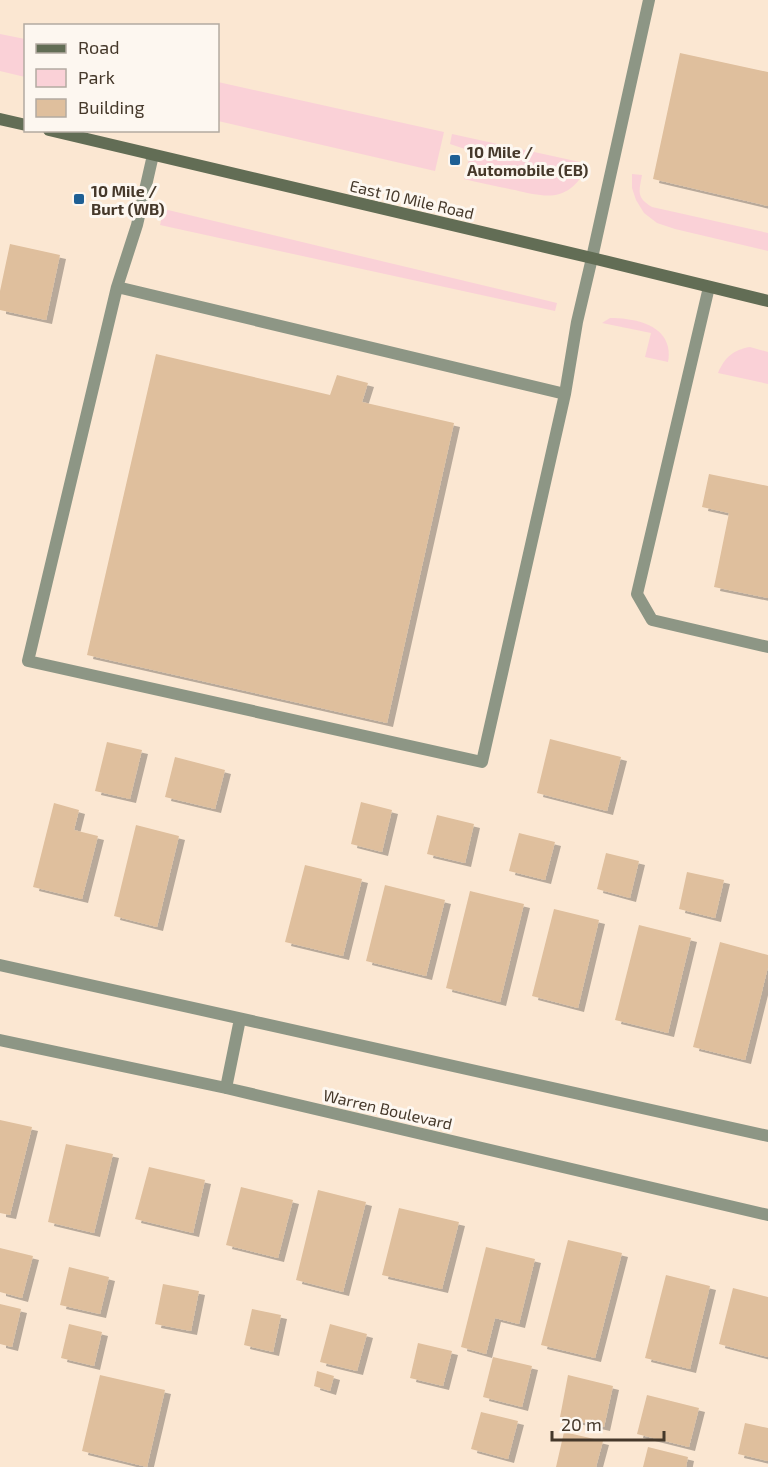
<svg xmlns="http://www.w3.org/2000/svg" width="768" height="1467" font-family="'Exo 2',sans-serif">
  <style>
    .green { fill: #fad1d7 }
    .building { fill: #dfbf9d; filter: url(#shadow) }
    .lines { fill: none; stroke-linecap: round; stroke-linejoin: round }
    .service { stroke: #8d9685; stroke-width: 12 }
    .minor { stroke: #8d9685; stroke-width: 12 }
    .secondary { stroke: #626d55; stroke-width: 12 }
    .poi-dot { fill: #1e5f94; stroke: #fdf7f0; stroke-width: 2 }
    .labels { text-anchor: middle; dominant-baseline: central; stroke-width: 6; stroke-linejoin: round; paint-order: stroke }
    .poi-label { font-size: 16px; font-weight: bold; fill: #45382a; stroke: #fdf7f0; text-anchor: start }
    .street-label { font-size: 16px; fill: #45382a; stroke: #fdf7f0 }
  </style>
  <defs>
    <filter id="shadow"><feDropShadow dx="6" dy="4" stdDeviation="0" flood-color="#0004"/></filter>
  </defs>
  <rect width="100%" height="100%" fill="#fbe7d2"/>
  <path class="green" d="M 0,34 L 25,39 L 25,77 L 0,71 Z
    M 218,82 L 444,132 L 435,171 L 218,121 Z
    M 452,134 L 589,164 C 570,201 551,199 515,190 C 498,187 481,183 464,179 L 471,151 L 450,144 Z
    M 632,174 L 642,175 C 639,192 636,197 652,207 L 768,233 L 768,251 L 675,229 L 657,223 L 644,213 L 636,200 L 632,188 Z
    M 168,210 L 557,303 L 555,311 L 160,225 L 163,212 Z
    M 610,318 C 631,318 663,323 668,347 C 669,352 669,357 668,362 L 645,357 L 651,333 L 602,323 Z
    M 750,347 L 768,352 L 768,384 L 718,373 C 725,357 733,350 750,347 Z"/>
  <path class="building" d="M 680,53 L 768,72 L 768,206 L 653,179 Z
    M 10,244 L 60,255 L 46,320 L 0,310 L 0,291 Z
    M 156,354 L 330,395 L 337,375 L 368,383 L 362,402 L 454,423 L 387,723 L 87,655 Z
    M 709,474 L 768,486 L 768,598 L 714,587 L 729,513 L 702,507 Z
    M 550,739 L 621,757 L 607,811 L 537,793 Z
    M 107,742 L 142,750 L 130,799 L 95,791 Z
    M 175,757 L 225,770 L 215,809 L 165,797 Z
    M 361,802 L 392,810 L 382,852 L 351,844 Z
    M 54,803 L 79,810 L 74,830 L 98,836 L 82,899 L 33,887 Z
    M 437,815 L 474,824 L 465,863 L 427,854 Z
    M 136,825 L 179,836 L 157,927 L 114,916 Z
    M 519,833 L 555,842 L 545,880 L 509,871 Z
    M 606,853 L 639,861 L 630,898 L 597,889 Z
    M 305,865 L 362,879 L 343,956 L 285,942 Z
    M 687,872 L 724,880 L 715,918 L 679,909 Z
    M 385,885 L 445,900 L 426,976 L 366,961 Z
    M 470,891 L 524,904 L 500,1002 L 446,988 Z
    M 554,909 L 599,920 L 578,1008 L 532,996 Z
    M 639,925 L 691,938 L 668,1033 L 615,1020 Z
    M 720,942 L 768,955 L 768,967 L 745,1060 L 693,1047 Z
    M 0,1120 L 32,1127 L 10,1215 L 0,1213 Z
    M 66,1144 L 113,1154 L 94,1233 L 48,1222 Z
    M 149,1167 L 205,1180 L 193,1233 L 135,1219 Z
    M 241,1187 L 293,1200 L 278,1258 L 226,1245 Z
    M 318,1190 L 366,1202 L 343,1292 L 296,1280 Z
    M 399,1208 L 459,1222 L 442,1289 L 382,1275 Z
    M 568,1240 L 622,1253 L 595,1358 L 541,1345 Z
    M 486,1247 L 535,1259 L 519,1324 L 495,1318 L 486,1354 L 461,1347 Z
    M 0,1248 L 33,1256 L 22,1298 L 0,1292 Z
    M 69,1267 L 109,1277 L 100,1314 L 60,1305 Z
    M 666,1275 L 710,1286 L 690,1369 L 645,1358 Z
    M 163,1284 L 199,1291 L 191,1331 L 155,1324 Z
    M 733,1288 L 768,1297 L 768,1357 L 719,1344 Z
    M 0,1304 L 21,1309 L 12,1347 L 0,1344 Z
    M 252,1309 L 281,1315 L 273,1352 L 244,1345 Z
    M 69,1324 L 102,1332 L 94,1366 L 61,1358 Z
    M 330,1324 L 367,1334 L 357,1371 L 320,1362 Z
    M 418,1343 L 452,1351 L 443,1386 L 410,1378 Z
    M 493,1357 L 532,1366 L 522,1407 L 483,1397 Z
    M 317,1371 L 334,1376 L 330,1391 L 314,1386 Z
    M 100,1375 L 165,1390 L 147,1467 L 82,1451 Z
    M 568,1375 L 613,1386 L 604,1427 L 560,1417 Z
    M 647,1395 L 699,1408 L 689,1447 L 637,1434 Z
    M 481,1412 L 518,1421 L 508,1459 L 471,1449 Z
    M 745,1423 L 768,1428 L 768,1461 L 738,1454 Z
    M 564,1432 L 603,1441 L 596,1467 L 556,1467 Z
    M 648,1447 L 688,1457 L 686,1467 L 643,1467 Z"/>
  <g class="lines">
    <path class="service" d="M 153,155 L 137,225 L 117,287 L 565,394 L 577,322 L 592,258
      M 117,287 L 28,661 L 482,762 L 565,394
      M 709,287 L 637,594 L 652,620 L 768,647"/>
    <path class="minor" d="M 592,258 L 649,0
      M 0,965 L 768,1136
      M 0,1040 L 226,1088 L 768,1215
      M 226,1088 L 240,1019"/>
    <path class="secondary" d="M 0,119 L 26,125
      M 49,130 L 592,258 L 768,301"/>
  </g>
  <g class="poi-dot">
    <rect x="449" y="154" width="12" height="12" rx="3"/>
    <rect x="73" y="193" width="12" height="12" rx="3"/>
  </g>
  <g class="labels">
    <g class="poi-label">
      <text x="467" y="151">10 Mile /<tspan x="467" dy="18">Automobile (EB)</tspan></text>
      <text x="91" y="190">10 Mile /<tspan x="91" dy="18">Burt (WB)</tspan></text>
    </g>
    <g class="street-label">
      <text transform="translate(412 199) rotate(13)">East 10 Mile Road</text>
      <text transform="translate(388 1109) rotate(13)">Warren Boulevard</text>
    </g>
  </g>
  <rect x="24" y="24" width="195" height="108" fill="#fdf7f0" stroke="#b3aba1" stroke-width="1.5"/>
  <rect x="36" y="44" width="30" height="9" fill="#626d55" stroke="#b3aba1" stroke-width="1.5"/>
  <text x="78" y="54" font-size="18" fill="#45382a">Road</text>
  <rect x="36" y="69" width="30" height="18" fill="#fad1d7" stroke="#b3aba1" stroke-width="1.5"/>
  <text x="78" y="84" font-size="18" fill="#45382a">Park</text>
  <rect x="36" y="99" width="30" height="18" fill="#dfbf9d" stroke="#b3aba1" stroke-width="1.5"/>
  <text x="78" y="114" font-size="18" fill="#45382a">Building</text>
  <path d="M552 1431v9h112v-9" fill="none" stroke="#45382a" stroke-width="3"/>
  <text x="561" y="1431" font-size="18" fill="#45382a" stroke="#fdf7f0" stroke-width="4.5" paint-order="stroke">20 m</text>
</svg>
